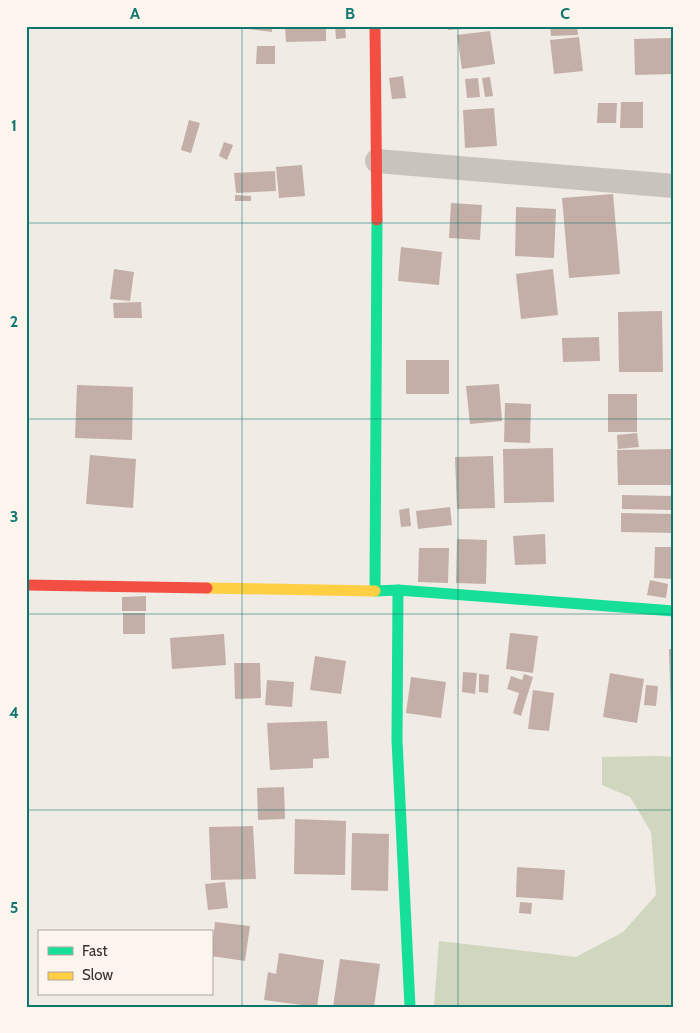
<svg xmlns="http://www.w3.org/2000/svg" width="700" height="1033" viewBox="0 0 700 1033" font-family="Cabin,sans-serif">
<rect width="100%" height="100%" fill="#f0ebe5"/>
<polygon fill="#d1d6bf" points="658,756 674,757 674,1007 434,1007 439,941 576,957 623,932 656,895 651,832 630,797 602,785 602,757"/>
<g fill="#c3afa7">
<polygon points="248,26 272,26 272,32 248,29"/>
<polygon points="285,26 326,26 326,41 286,42"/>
<polygon points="335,26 345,26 346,38 336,39"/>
<polygon points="448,26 478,26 478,28 448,30"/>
<polygon points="550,26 577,26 578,35 551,36"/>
<polygon points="490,31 495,64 462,69 457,35"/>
<polygon points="579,37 583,71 554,74 550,40"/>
<polygon points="671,38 672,74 635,75 634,39"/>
<polygon points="257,46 275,46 275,64 256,64"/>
<polygon points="403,76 406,98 392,99 389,78"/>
<polygon points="490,77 493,96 485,97 482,78"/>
<polygon points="478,78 480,97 467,98 465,79"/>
<polygon points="621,102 643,102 643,128 620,128"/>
<polygon points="598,103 617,103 616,123 597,123"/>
<polygon points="494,108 497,146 465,148 463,110"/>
<polygon points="189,120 200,123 191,153 181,150"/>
<polygon points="224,142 233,145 227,160 219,156"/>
<polygon points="302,165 305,196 279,198 276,167"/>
<polygon points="275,171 276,191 236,193 234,173"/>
<polygon points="613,194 620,274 569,278 562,198"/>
<polygon points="235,195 251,196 251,201 235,201"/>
<polygon points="451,203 482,205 480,240 449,238"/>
<polygon points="516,207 556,209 554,258 515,256"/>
<polygon points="401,247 442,252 439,285 398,281"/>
<polygon points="114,269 134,272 130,301 110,299"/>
<polygon points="553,269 558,315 521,319 516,274"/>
<polygon points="141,302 142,318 114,318 113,303"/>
<polygon points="662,311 663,372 619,372 618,312"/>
<polygon points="599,337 600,361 563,362 562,338"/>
<rect x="406" y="360" width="43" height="34"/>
<polygon points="499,384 502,421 470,424 466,386"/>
<polygon points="77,385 133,387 132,440 75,438"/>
<rect x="608" y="394" width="29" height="38"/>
<polygon points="505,403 531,404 530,443 504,442"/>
<polygon points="637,433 639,447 618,449 617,435"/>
<polygon points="553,448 554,502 504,503 503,449"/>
<polygon points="674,449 674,485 618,485 617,450"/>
<polygon points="90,455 136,459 133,508 86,504"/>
<polygon points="493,456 495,508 457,509 455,457"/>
<polygon points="622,495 674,496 674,510 622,509"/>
<polygon points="450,507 452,525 418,529 416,511"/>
<polygon points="409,508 411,526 401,527 399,510"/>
<polygon points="621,513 674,514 674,533 621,532"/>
<polygon points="545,534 546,564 515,565 513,536"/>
<polygon points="457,539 487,540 486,584 456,583"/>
<polygon points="655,547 674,547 674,579 654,578"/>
<polygon points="419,548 449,548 448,583 418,582"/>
<polygon points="650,580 668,584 666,598 647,595"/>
<polygon points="146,596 146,611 122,611 122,597"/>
<rect x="123" y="613" width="22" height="21"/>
<polygon points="510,633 538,636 533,673 506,669"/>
<polygon points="224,634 226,665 172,669 170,638"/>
<polygon points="669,649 674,649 674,715 671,715"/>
<polygon points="315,656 346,661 341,694 310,690"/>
<polygon points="234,663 260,663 261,698 235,699"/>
<polygon points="463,672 477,673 475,694 462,692"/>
<polygon points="610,673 644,679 637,723 603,717"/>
<polygon points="479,674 489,675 488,693 479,692"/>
<polygon points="524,674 533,677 521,716 513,713 519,693 507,689 511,676 522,680"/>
<polygon points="411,677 446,682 441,718 406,713"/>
<polygon points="267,680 294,682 292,707 265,705"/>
<polygon points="646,685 658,686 656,706 644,705"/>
<polygon points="533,690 554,693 549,731 528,729"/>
<polygon points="327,721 329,758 313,759 313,768 270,770 267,723"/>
<polygon points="284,787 285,819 258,820 257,788"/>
<polygon points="295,819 346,821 345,875 294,874"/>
<polygon points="253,826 256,879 211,880 209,827"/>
<polygon points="352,833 389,834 388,891 351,890"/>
<polygon points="517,867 565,870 563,900 516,897"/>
<polygon points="225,882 228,908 208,910 205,884"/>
<polygon points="520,902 532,903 531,914 519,913"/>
<polygon points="215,922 250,926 245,961 211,956"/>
<polygon points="279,953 324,960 317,1007 264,1000 268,972 276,974"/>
<polygon points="340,959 380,964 374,1007 333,1007"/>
</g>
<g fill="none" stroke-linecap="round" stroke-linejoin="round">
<polyline stroke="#c9c3be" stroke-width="24" points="377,161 674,186"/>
<g stroke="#16e098" stroke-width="11">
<polyline points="377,220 375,591 398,590 674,611"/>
<polyline points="398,590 397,740 410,1007"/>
</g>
<polyline stroke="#ffcf43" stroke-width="11" points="207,588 375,591"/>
<g stroke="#f24e42" stroke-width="11">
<polyline points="375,26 377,220"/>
<polyline points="26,585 207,588"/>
</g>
</g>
<path fill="none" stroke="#0f766e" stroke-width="1" stroke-opacity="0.55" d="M242 26V1007M458 26V1007M26 223H674M26 419H674M26 614H674M26 810H674"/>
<rect width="700" height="1033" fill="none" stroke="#fbf5ee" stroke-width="55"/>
<rect x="38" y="930" width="175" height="65" fill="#fbf5ee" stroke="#aea6a0"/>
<rect x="48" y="947" width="25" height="8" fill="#16e098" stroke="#aea6a0"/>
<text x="82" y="956" font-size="15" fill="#3b302b">Fast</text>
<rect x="48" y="972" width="25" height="8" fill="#ffcf43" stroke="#aea6a0"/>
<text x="82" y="980" font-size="15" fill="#3b302b">Slow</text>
<rect x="28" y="28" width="644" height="978" fill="none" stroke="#0f766e" stroke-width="2"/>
<g font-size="16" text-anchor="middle" font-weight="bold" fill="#0f766e">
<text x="135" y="19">A</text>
<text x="350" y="19">B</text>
<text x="565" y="19">C</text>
<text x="14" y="131">1</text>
<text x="14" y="327">2</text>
<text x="14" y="522">3</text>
<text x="14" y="718">4</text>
<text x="14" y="913">5</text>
</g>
</svg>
